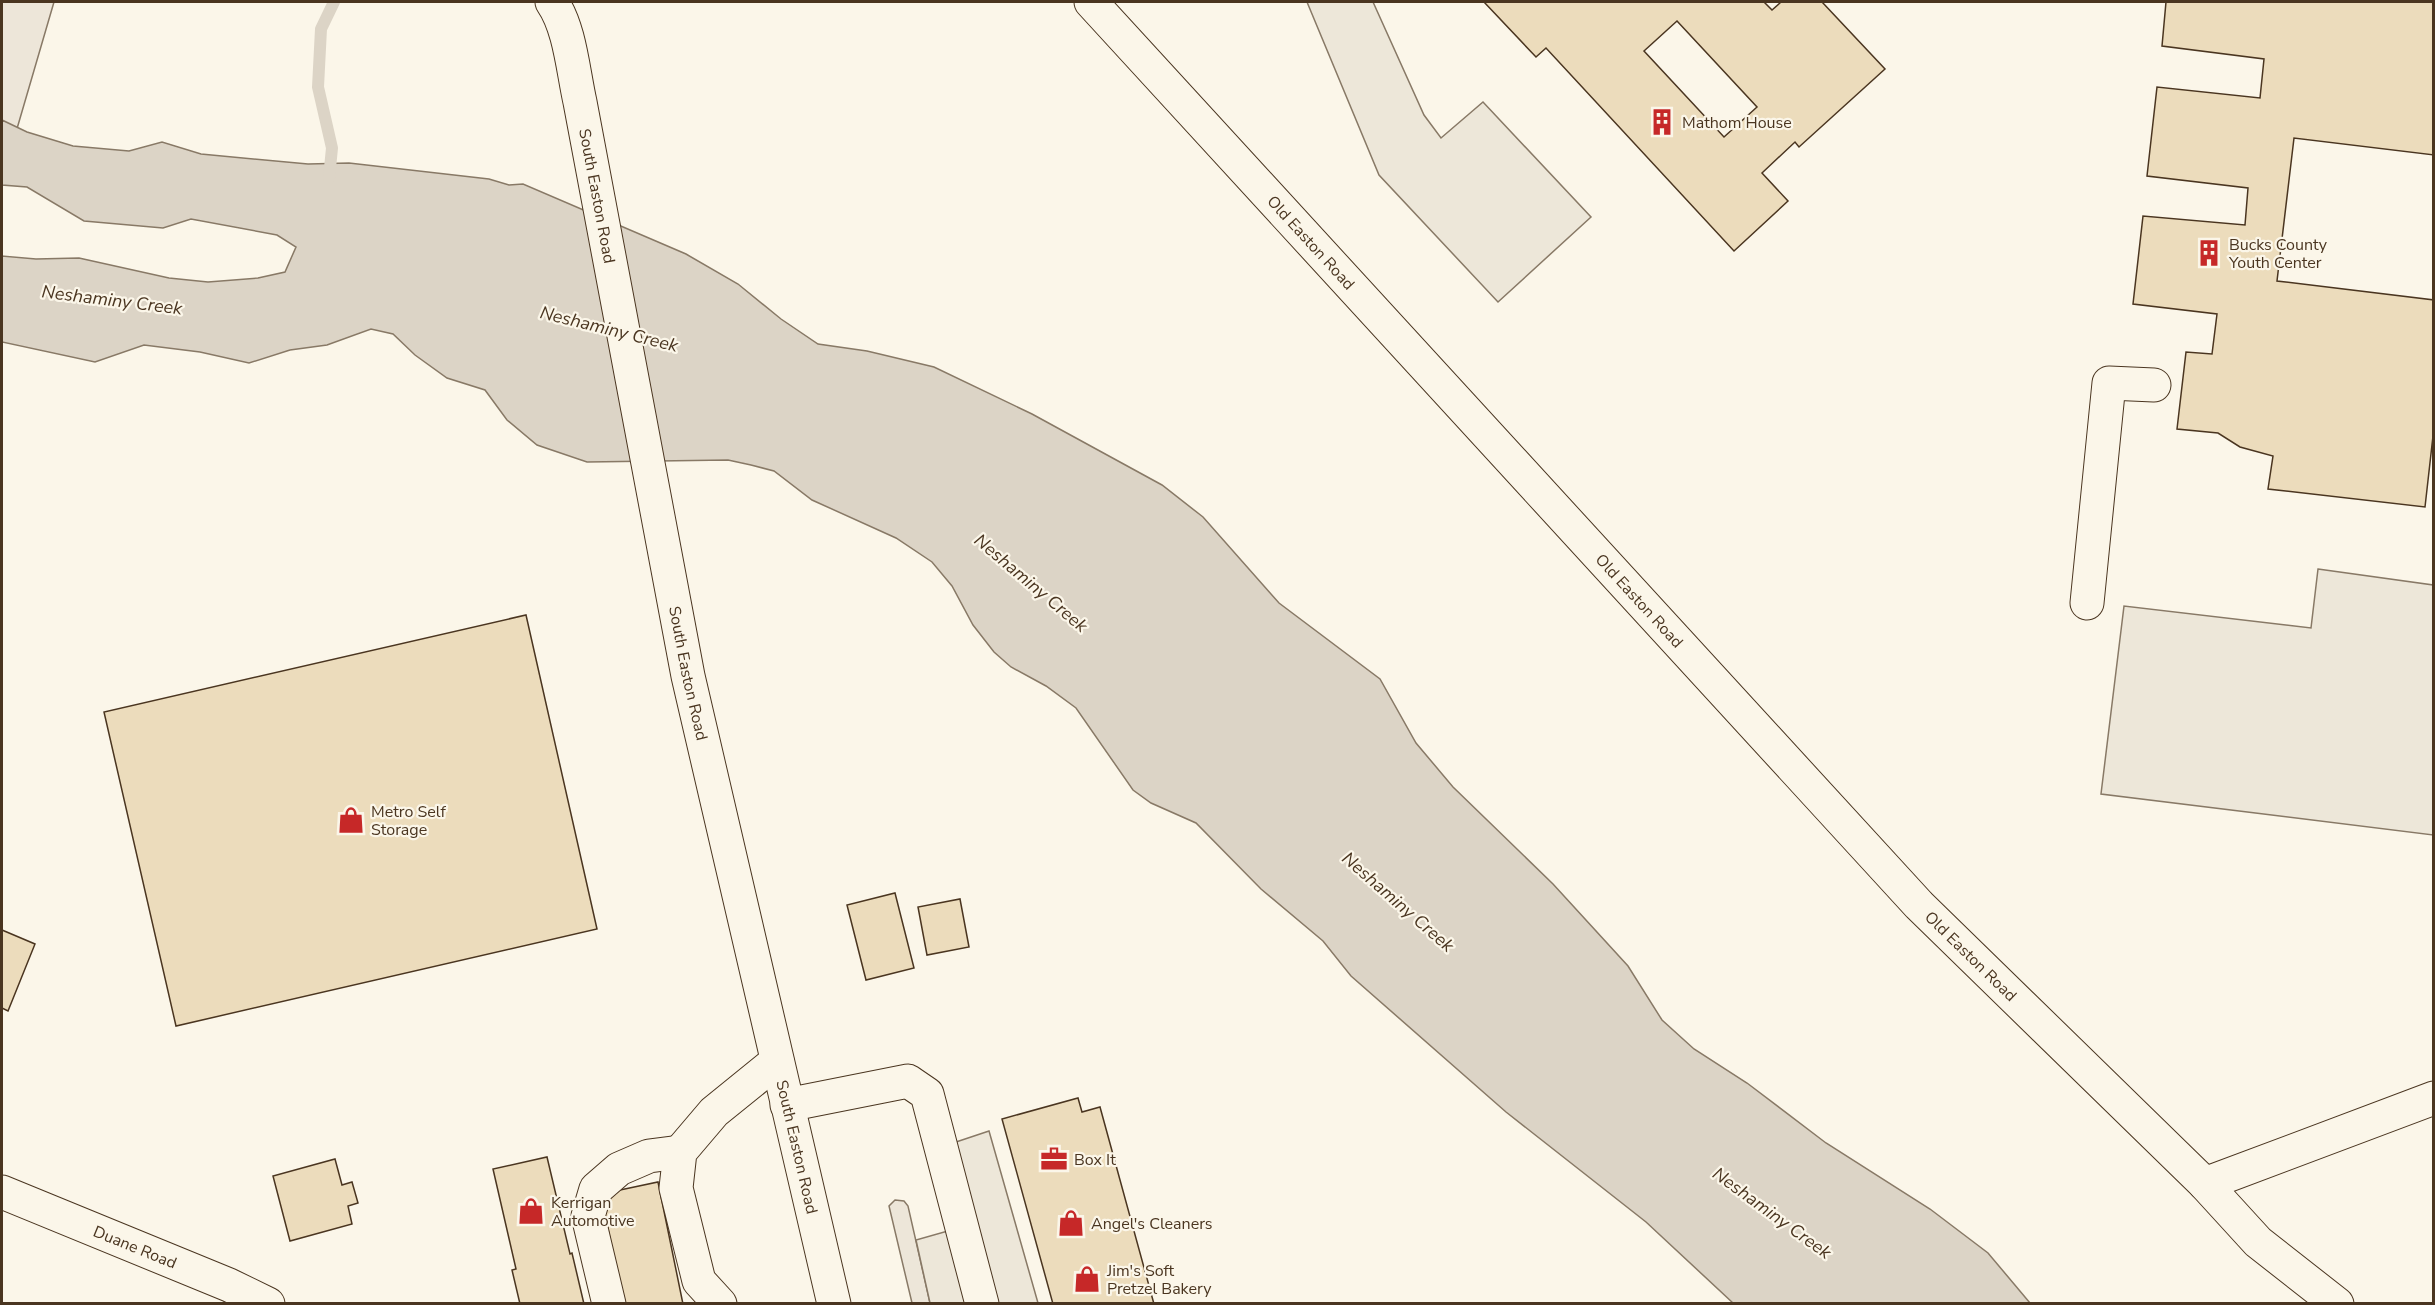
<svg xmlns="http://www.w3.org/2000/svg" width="2435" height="1305" viewBox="0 0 2435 1305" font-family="'Nunito Sans',sans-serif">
<rect width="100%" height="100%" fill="#fbf6e9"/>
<g fill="#ede6d9" stroke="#887966" stroke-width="1.5">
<polygon points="2,2 54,2 2,180"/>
<polygon points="895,1200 904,1201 908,1206 930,1303 912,1303 889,1206"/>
</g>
<g fill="#ede7d9" stroke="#887966" stroke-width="1.5">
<polygon points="1307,2 1373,2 1424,115 1441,138 1483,102 1591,217 1498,302 1379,175"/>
<polygon points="2318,569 2433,585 2433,835 2101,794 2124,606 2311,628"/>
<polygon points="989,1131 1038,1303 930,1303 916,1240 962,1227 941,1147"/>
</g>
<polygon fill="#dcd4c6" stroke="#887966" stroke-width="1.5" points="2,120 27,132 73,146 129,151 162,142 201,154 308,164 349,163 489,179 509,185 523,184 686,254 738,284 781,319 818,344 867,351 934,367 1032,414 1162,485 1203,517 1279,603 1380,679 1416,743 1453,787 1553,884 1628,966 1662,1020 1694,1049 1747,1083 1826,1143 1930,1209 1988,1253 2030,1303 1733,1303 1646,1222 1506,1112 1351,976 1323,941 1261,889 1196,823 1151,803 1133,790 1076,708 1046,686 1011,667 994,652 973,625 952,586 932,562 896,538 812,500 774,471 751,465 728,460 587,462 537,445 507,420 485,390 447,378 415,355 393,334 371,329 327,345 290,350 249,363 200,352 144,345 95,362 2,342 2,256 36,259 79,258 169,278 208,282 258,278 285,272 296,247 277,235 191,219 163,228 84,221 27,187 2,185"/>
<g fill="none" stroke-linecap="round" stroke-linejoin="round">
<polyline stroke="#dcd4c6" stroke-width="12" points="329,178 332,148 318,87 321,29 334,2"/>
</g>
<g fill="#ecdcbc" stroke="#4a3520" stroke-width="1.5" fill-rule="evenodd">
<path d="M1484 2H1764L1772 10 1781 2H1822L1885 69 1799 147 1795 142 1762 173 1788 201 1734 251 1546 48 1536 57ZM1677 21 1757 107 1724 137 1644 51Z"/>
<polygon points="2166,2 2434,2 2434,155 2294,138 2277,281 2434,300 2434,427 2425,507 2268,489 2273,456 2240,447 2218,433 2177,429 2186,352 2212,354 2217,314 2133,304 2143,216 2245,225 2248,188 2147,176 2157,87 2260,98 2264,59 2162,46"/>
<polygon points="526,615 597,929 176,1026 104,712"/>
<polygon points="895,893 914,968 866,980 847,905"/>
<polygon points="960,899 969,947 927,955 918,907"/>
<polygon points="2,930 35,944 8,1011 2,1008"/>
<polygon points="1078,1098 1082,1112 1100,1107 1154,1304 1053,1304 1002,1119"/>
<polygon points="547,1157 570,1254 572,1253 584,1304 520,1304 512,1270 516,1269 493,1169"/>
<polygon points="335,1159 342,1185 352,1182 358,1203 348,1206 352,1224 290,1241 273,1176"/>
<polygon points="658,1182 683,1304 623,1304 601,1194"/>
</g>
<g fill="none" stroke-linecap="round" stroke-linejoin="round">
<defs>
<g id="minor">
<path id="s1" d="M1091 2 1919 905 2205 1184 2258 1242 2337 1304"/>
<polyline points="2087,603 2109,383 2154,385"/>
<polyline points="787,1105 908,1081 927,1094 982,1304"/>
<polyline points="2205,1184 2434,1098"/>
<path id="s2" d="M2 1192 229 1285 268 1304"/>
<polyline points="609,1304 588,1216 596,1189 619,1169 649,1156 680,1152"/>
<polyline points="720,1304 699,1281 676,1188 680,1152 714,1112 777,1061"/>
</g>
<g id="highway">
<path id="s3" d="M552 2C570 28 573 71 580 102L688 676 834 1304"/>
</g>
</defs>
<use href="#minor" stroke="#4a3520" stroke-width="35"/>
<use href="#highway" stroke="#4a3520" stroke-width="35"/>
<use href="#minor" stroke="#fbf6e9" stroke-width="33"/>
<use href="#highway" stroke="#fbf6e9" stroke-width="33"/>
</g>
<defs>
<symbol id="building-bare" viewBox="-9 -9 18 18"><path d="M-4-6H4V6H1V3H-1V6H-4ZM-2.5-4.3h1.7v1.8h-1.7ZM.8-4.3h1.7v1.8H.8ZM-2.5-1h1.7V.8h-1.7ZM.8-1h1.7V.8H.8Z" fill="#c62828" stroke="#fbf6e9" stroke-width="2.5" paint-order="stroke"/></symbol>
<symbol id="shop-bare" viewBox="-9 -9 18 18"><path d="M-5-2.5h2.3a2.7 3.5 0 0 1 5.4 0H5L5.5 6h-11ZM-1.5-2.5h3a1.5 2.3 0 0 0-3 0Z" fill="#c62828" stroke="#fbf6e9" stroke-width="2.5" paint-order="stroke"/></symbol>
<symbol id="office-bare" viewBox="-9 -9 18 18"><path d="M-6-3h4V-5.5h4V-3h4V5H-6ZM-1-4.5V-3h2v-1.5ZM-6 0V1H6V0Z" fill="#c62828" stroke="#fbf6e9" stroke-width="2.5" paint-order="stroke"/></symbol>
</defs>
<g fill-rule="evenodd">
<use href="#building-bare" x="1643" y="103" width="38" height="38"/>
<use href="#building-bare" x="2190" y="234" width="38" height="38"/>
<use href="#shop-bare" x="332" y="801" width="38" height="38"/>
<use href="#office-bare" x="1035" y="1140" width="38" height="38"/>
<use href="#shop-bare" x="512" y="1192" width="38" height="38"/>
<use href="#shop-bare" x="1052" y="1204" width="38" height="38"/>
<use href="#shop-bare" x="1068" y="1260" width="38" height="38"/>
</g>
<g text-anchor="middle" stroke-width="4.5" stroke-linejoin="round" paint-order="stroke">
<g font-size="16" fill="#4a3520" stroke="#fbf6e9" text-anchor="start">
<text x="1682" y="128">Mathom House</text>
<text x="2229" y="250">Bucks County<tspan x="2229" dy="18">Youth Center</tspan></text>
<text x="371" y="817">Metro Self<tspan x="371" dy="18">Storage</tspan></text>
<text x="1074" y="1165">Box It</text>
<text x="551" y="1208">Kerrigan<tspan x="551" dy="18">Automotive</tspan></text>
<text x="1091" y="1229">Angel's Cleaners</text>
<text x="1107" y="1276">Jim's Soft<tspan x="1107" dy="18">Pretzel Bakery</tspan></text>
</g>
<g font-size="16" fill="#4a3520" stroke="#fbf6e9">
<text dy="6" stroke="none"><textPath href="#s3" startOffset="200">South Easton Road</textPath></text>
<text dy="6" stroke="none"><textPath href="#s1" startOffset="326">Old Easton Road</textPath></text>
<text dy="6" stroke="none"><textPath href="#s1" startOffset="812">Old Easton Road</textPath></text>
<text dy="6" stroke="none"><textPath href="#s3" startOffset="686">South Easton Road</textPath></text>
<text dy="6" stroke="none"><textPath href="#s1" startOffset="1298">Old Easton Road</textPath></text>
<text dy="6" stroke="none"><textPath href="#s3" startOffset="1172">South Easton Road</textPath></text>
<text dy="6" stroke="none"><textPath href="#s2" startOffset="144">Duane Road</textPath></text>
</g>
<g font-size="18" font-style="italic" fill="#4a3520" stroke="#fbf6e9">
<text transform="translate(112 300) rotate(7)" y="6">Neshaminy Creek</text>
<text transform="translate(609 329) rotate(14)" y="6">Neshaminy Creek</text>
<text transform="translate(1031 583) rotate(40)" y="6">Neshaminy Creek</text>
<text transform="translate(1398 902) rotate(41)" y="6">Neshaminy Creek</text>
<text transform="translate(1772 1213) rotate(36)" y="6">Neshaminy Creek</text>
</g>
</g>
<rect width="2435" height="1305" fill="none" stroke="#4a3520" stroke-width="6"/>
</svg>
